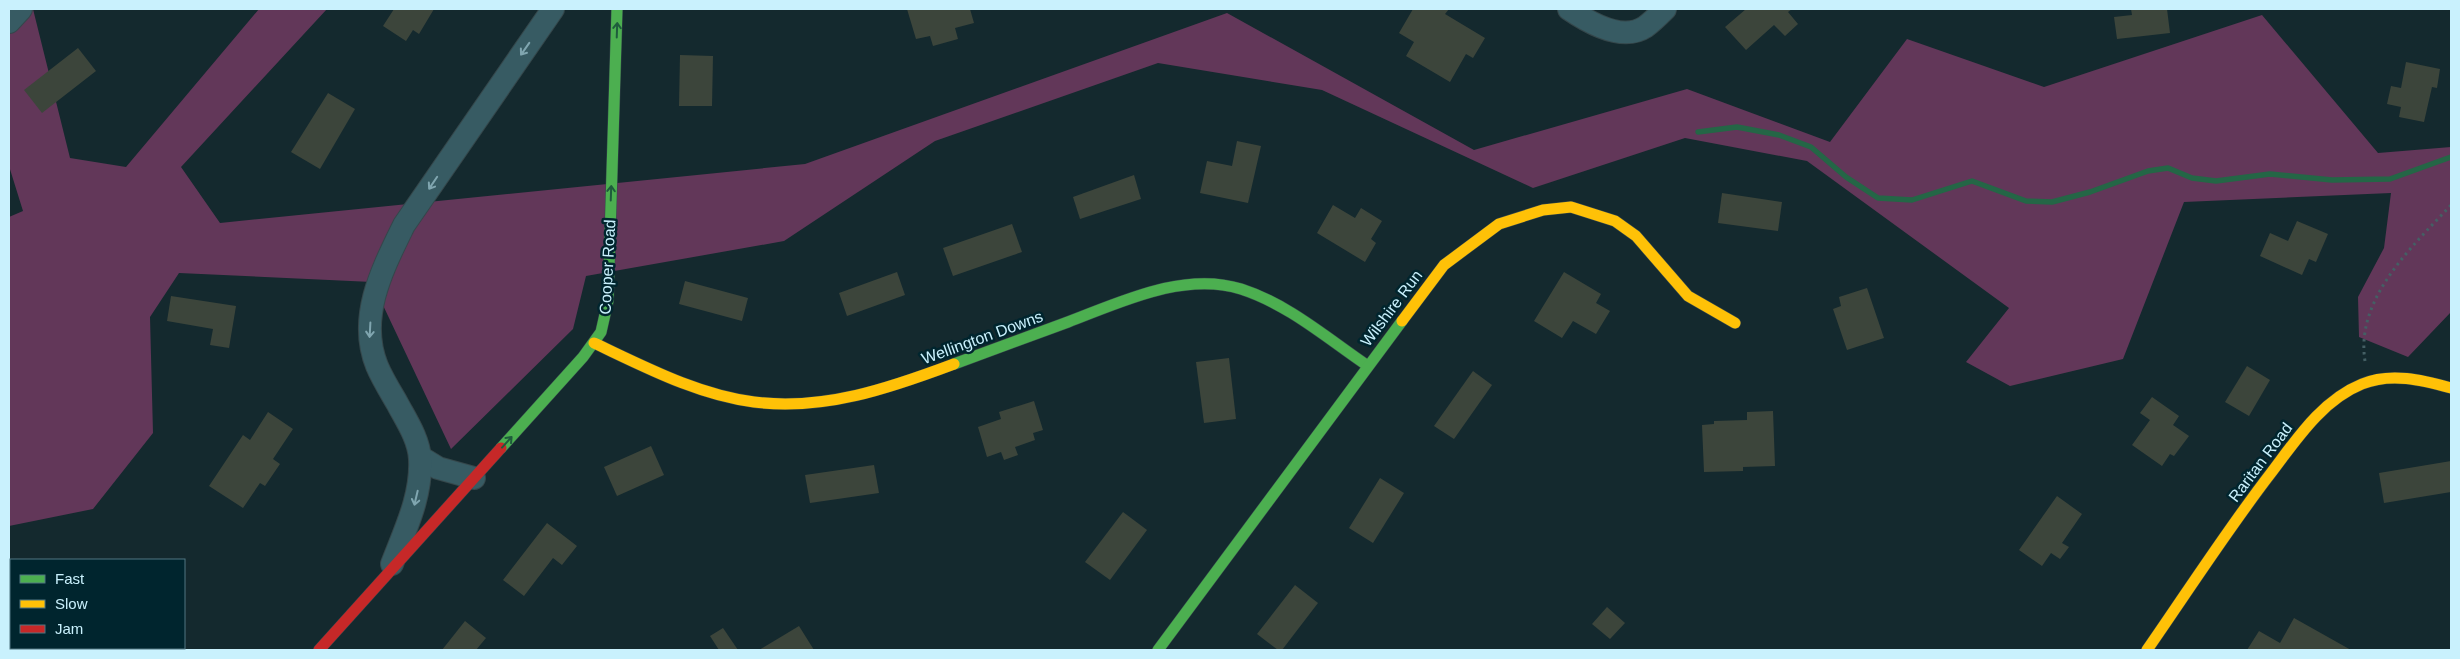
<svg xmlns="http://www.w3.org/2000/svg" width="2460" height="659" viewBox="0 0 2460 659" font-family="Arial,sans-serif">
<rect width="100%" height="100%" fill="#14292e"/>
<polygon fill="#623759" points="9,9 33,9 70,158 126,167 259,9 327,9 181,167 220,223 805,164 1227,13 1474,150 1687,89 1830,142 1907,39 2044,87 2262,15 2378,153 2451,147 2451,312 2408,357 2359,337 2358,297 2384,248 2391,193 2184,202 2123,359 2010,386 1966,362 2009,308 1807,161 1685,138 1533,188 1322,90 1158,63 935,141 784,241 586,276 573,329 451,449 372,282 179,273 150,317 153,433 93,509 9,526 9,217 23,211 9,166"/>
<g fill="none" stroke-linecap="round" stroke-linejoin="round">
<polyline stroke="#246646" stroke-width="5.5" points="1698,132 1737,127 1779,135 1811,147 1846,177 1878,198 1912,200 1972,181 2026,201 2052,202 2090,192 2148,171 2168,168 2192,178 2216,181 2270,174 2332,180 2390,179 2451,157"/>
</g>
<g fill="#3c453b">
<polygon points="394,9 434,9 419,34 413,30 406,41 383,26"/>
<polygon points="907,9 970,9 974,23 955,28 958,39 933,46 930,36 916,39"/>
<polygon points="1413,9 1449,9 1445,14 1485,38 1473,58 1466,54 1450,82 1406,56 1414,42 1399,33"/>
<polygon points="1746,9 1792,9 1788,12 1798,24 1785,36 1774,25 1746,50 1725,27"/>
<polygon points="2131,9 2167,9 2170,33 2117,39 2114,17 2132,15"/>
<polygon points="78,48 96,71 42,113 24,90"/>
<polygon points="680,55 713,56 712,106 679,106"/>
<polygon points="2406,62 2440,69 2437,88 2432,87 2424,122 2399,117 2401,107 2387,104 2391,86 2401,88"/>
<polygon points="328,93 355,109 320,169 291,152"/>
<polygon points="1237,141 1261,146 1248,203 1200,193 1207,161 1232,166"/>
<polygon points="1134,175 1141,199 1080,219 1073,197"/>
<polygon points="1722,193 1782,202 1778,231 1718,223"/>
<polygon points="1333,205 1355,218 1361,208 1382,221 1371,239 1376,243 1365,262 1317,233"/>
<polygon points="2297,221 2328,234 2316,262 2309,259 2302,275 2260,256 2270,233 2288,241"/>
<polygon points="1012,224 1022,252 953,276 943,248"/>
<polygon points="897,272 905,295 847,316 839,293"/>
<polygon points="1564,272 1601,294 1596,303 1610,311 1596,334 1573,321 1562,338 1534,321"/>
<polygon points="685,281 748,298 742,321 679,304"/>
<polygon points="1867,288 1884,338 1847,350 1833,309 1841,306 1839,297"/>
<polygon points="171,296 236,306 229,348 210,345 213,329 167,321"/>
<polygon points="1229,358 1236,419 1204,423 1196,362"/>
<polygon points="2247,366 2270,380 2249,416 2225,402"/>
<polygon points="1473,371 1492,385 1454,439 1434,426"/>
<polygon points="2152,397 2179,416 2173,425 2189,436 2174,456 2170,454 2162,466 2132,445 2150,420 2140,413"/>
<polygon points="1034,401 1043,430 1033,433 1035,440 1015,447 1018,455 1004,460 1001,452 987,457 978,427 1001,419 999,412"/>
<polygon points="1773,411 1775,466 1743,467 1743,471 1704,472 1702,425 1714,424 1714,421 1747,420 1747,412"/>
<polygon points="268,412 293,429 273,459 280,464 265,486 260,483 243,508 209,486 243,435 250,440"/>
<polygon points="651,446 664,475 617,496 604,467"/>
<polygon points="2451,461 2451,492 2384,503 2379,473"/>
<polygon points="874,465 879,493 810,503 805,475"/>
<polygon points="1380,478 1404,493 1373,543 1349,528"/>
<polygon points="2057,496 2082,514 2062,543 2069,547 2060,559 2051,553 2042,566 2019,550"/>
<polygon points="1123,512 1147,530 1110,580 1085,562"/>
<polygon points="547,523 577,546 562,565 553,558 524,596 503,580"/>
<polygon points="1295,585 1318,603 1282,650 1278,650 1257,634"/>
<polygon points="1607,607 1625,623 1610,639 1592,624"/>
<polygon points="2294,618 2351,650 2247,650 2259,631 2280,643"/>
<polygon points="465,621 486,638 476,650 442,650"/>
<polygon points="799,626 814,650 759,650"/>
<polygon points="723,628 738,650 719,650 710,636"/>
</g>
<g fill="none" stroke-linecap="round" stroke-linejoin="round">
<defs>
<g id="street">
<path d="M1569 9C1588 22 1622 42 1645 27 1652 22 1659 15 1665 9"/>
<polyline points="9,22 21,9"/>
<polyline points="420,457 438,468 474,478"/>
<path d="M392 564C405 530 422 496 420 459 419 439 406 420 397 403 390 391 382 378 377 366 357 317 383 268 404 225L553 9"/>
</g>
<g id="fast">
<path d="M954 364C992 350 1030 336 1068 322 1121 302 1184 271 1241 289 1288 304 1328 339 1368 366"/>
<polyline points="501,448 583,357 601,332 608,301 617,9"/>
<polyline points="1158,650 1402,321"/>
</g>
<g id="slow">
<polyline points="1402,321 1444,265 1499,224 1543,210 1571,207 1615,221 1636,236 1688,296 1735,323"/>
<path d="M594 343C645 367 698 395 754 402 824 411 890 388 954 364"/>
<path d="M2147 650C2188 591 2227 530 2271 473 2296 440 2322 400 2362 384 2391 372 2422 380 2451 388"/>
</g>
<polyline id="jam" points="319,650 501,448"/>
</defs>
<use href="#street" stroke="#35474b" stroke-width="24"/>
<use href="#fast" stroke="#35474b" stroke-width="12"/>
<use href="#slow" stroke="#35474b" stroke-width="12"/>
<use href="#jam" stroke="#35474b" stroke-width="12"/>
<path stroke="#445f64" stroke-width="3" stroke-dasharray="2.5 4" stroke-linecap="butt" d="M2365 361C2355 298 2413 246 2451 205"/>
<use href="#street" stroke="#375b63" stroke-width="22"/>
<use href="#fast" stroke="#4caf50" stroke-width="11"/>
<use href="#slow" stroke="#ffc107" stroke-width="11"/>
<use href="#jam" stroke="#c62828" stroke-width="11"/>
</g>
<defs><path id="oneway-shaft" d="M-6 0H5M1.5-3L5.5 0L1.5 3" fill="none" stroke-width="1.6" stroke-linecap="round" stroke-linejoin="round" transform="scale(1.25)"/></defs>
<g stroke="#1e5c3c">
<use href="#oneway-shaft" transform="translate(617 30) rotate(-88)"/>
<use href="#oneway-shaft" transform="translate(611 193) rotate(-88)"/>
<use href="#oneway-shaft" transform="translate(507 442) rotate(-48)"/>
</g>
<g stroke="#80a6b0">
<use href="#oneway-shaft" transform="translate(525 49) rotate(125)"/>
<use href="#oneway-shaft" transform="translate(433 183) rotate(124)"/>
<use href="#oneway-shaft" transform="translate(370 330) rotate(93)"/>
<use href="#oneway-shaft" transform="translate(416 498) rotate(103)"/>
</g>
<g text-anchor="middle" stroke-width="5" stroke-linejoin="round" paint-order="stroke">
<g font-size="16" fill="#c9f1fd" stroke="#00252e">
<text transform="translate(607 267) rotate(-87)" y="6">Cooper Road</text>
<text transform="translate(1391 308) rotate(-53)" y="6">Wilshire Run</text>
<text transform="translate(982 337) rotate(-20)" y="6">Wellington Downs</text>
<text transform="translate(2260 462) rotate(-53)" y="6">Raritan Road</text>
</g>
</g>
<rect width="2460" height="659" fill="none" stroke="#c9f1fd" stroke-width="20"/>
<rect x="10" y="559" width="175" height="90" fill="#00252e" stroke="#507781"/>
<rect x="20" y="575" width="25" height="8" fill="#4caf50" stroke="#507781"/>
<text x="55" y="584" font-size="15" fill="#c9f1fd">Fast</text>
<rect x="20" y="600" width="25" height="8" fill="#ffc107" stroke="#507781"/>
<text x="55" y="609" font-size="15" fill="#c9f1fd">Slow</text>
<rect x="20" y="625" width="25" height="8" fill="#c62828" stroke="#507781"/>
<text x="55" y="634" font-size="15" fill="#c9f1fd">Jam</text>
</svg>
